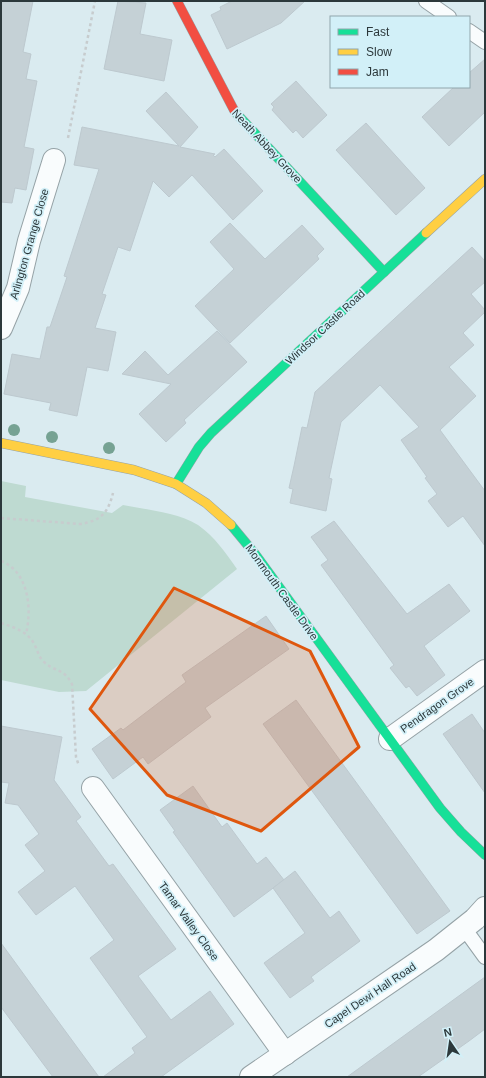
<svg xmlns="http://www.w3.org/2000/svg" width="486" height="1078" viewBox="0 0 486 1078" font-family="Arial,sans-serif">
<rect width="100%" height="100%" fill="#daebf0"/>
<path fill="#bedad1" d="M1 481 26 486 25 497 112 513 123 505C147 510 177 512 198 525 214 536 226 553 237 569L86 691 59 692 1 680Z"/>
<g fill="#c5d1d6" stroke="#bdc9cf">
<polygon points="1,1 33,1 23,52 31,54 26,79 37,81 24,147 34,149 26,190 15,188 12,203 1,202"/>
<polygon points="118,1 146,3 140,34 172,40 164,81 104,69"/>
<polygon points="232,1 305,1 281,23 227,49 211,15 221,10 220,7"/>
<polygon points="485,59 485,112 449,146 422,117 454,87 469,87 469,73"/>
<polygon points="296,81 327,115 303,138 296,130 293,133 272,110 274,107 271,104"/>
<polygon points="166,92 198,127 180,147 215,154 213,155 215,157 224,149 263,191 233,220 192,175 169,197 153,181 130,251 118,247 102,294 106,295 95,328 116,332 108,371 87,367 77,416 49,410 51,403 4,394 12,354 40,359 47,327 50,327 67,277 64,276 99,169 74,165 82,127 179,146 146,111"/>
<polygon points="366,123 425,188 396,215 336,150"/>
<polygon points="230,223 265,259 302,225 324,249 317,256 319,259 230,343 195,306 234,269 210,242"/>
<polygon points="472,247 485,261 485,282 471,294 485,310 485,312 463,333 474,345 449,367 476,396 440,430 485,491 485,546 463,516 448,527 428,501 437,494 425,478 427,477 401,440 419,427 380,385 341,422 329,478 332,479 326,511 290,503 293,489 289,488 294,466 302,427 307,428 315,392"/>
<polygon points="217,331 247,362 184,420 186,423 166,442 139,414 171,384 122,374 145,351 168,375"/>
<polygon points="334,521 407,614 449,584 470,611 424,646 445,675 417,696 409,686 406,688 390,668 394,665 321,565 328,560 311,537"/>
<polygon points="266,616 289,649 205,708 211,717 148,764 143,757 113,779 92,749 121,728 123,730 186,682 182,675"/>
<polygon points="296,700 450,911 417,934 263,724"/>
<polygon points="472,714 485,733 485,793 443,734"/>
<polygon points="1,726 62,737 54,780 81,817 76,821 109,866 113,864 176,949 138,976 171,1020 210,991 234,1024 161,1077 103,1077 135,1053 132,1048 147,1037 90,958 114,940 75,886 36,915 18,892 45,871 25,845 39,834 18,805 5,803 9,783 1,782"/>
<polygon points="193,786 222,827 227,823 257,864 266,857 284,880 234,917 173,832 175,831 160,810"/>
<polygon points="295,871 330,918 339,911 360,941 311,977 314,981 290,998 264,963 305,933 273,888"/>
<polygon points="1,943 41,998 99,1077 53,1077 1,1007"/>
<polygon points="485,977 485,1029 469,1041 418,1077 347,1077"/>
</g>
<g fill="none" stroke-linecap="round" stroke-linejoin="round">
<defs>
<g id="lane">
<polyline points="426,1 449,17"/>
<polyline points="469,31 485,42"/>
<polyline points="464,928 485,957"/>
</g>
<g id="street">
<polyline points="1,328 18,288 29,241 54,160"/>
<polyline points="390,739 485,671"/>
<polyline points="93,788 285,1054"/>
<polyline points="251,1077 436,950 475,919 485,908"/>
</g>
<g id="fast">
<polyline points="235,112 384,272"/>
<polyline points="176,484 199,447 211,433 426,233"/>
<polyline points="231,525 255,554 440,808 461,832 485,855"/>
</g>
<g id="slow">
<polyline points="426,233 485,179"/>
<polyline points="1,443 134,470 176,484 206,503 231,525"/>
</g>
<polyline id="jam" points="177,1 235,112"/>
</defs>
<use href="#lane" stroke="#95a2a6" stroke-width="16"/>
<use href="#street" stroke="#95a2a6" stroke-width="24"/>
<use href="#fast" stroke="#95a2a6" stroke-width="10"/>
<use href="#slow" stroke="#95a2a6" stroke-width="10"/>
<use href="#jam" stroke="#95a2a6" stroke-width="10"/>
<g stroke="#c7ccce" stroke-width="2.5" stroke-dasharray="3 3" stroke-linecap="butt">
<polyline points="68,138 95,1"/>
<path d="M1 518 80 524C101 521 108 513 113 493"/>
<path d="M1 561C29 572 32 609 26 634"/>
<path d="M1 623C13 627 26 631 33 642 37 648 38 656 43 661 55 673 63 667 72 684L76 757 79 766"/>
</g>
<use href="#lane" stroke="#f9fcfd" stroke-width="14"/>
<use href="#street" stroke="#f9fcfd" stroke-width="22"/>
<use href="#fast" stroke="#16e098" stroke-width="9"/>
<use href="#slow" stroke="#ffcf43" stroke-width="9"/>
<use href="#jam" stroke="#f24e42" stroke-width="9"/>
</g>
<g fill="#76a293">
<circle cx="14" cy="430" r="6"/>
<circle cx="52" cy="437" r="6"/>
<circle cx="109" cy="448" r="6"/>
</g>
<path fill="#df570e" fill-opacity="0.2" stroke="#df570e" stroke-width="3" stroke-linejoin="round" d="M174 588 310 651 359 747 261 831 167 795 90 709Z"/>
<g text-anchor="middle" stroke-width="3.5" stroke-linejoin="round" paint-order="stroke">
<g font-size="11" fill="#2c383b" stroke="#d2f0f8">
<text transform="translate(267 146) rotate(47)" y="4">Neath Abbey Grove</text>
<text transform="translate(29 244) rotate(-74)" y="4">Arlington Grange Close</text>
<text transform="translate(325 327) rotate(-43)" y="4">Windsor Castle Road</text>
<text transform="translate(282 592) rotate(54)" y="4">Monmouth Castle Drive</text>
<text transform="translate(437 705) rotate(-35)" y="4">Pendragon Grove</text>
<text transform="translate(189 921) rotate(54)" y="4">Tamar Valley Close</text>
<text transform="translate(370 995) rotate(-34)" y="4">Capel Dewi Hall Road</text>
</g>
</g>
<rect width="486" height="1078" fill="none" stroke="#2c383b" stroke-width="4"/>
<rect x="330" y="16" width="140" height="72" fill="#d2f0f8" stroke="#90a6ac"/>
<rect x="338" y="29" width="20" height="6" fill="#16e098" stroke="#90a6ac"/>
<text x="366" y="36" font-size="12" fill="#2c383b">Fast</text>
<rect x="338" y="49" width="20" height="6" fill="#ffcf43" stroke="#90a6ac"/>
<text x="366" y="56" font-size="12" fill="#2c383b">Slow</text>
<rect x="338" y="69" width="20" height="6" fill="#f24e42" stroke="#90a6ac"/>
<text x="366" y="76" font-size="12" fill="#2c383b">Jam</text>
<g transform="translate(450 1042) rotate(347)" stroke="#d2f0f8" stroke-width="3" paint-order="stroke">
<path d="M0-3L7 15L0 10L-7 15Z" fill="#2c383b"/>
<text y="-6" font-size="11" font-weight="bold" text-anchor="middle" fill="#2c383b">N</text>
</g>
</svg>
